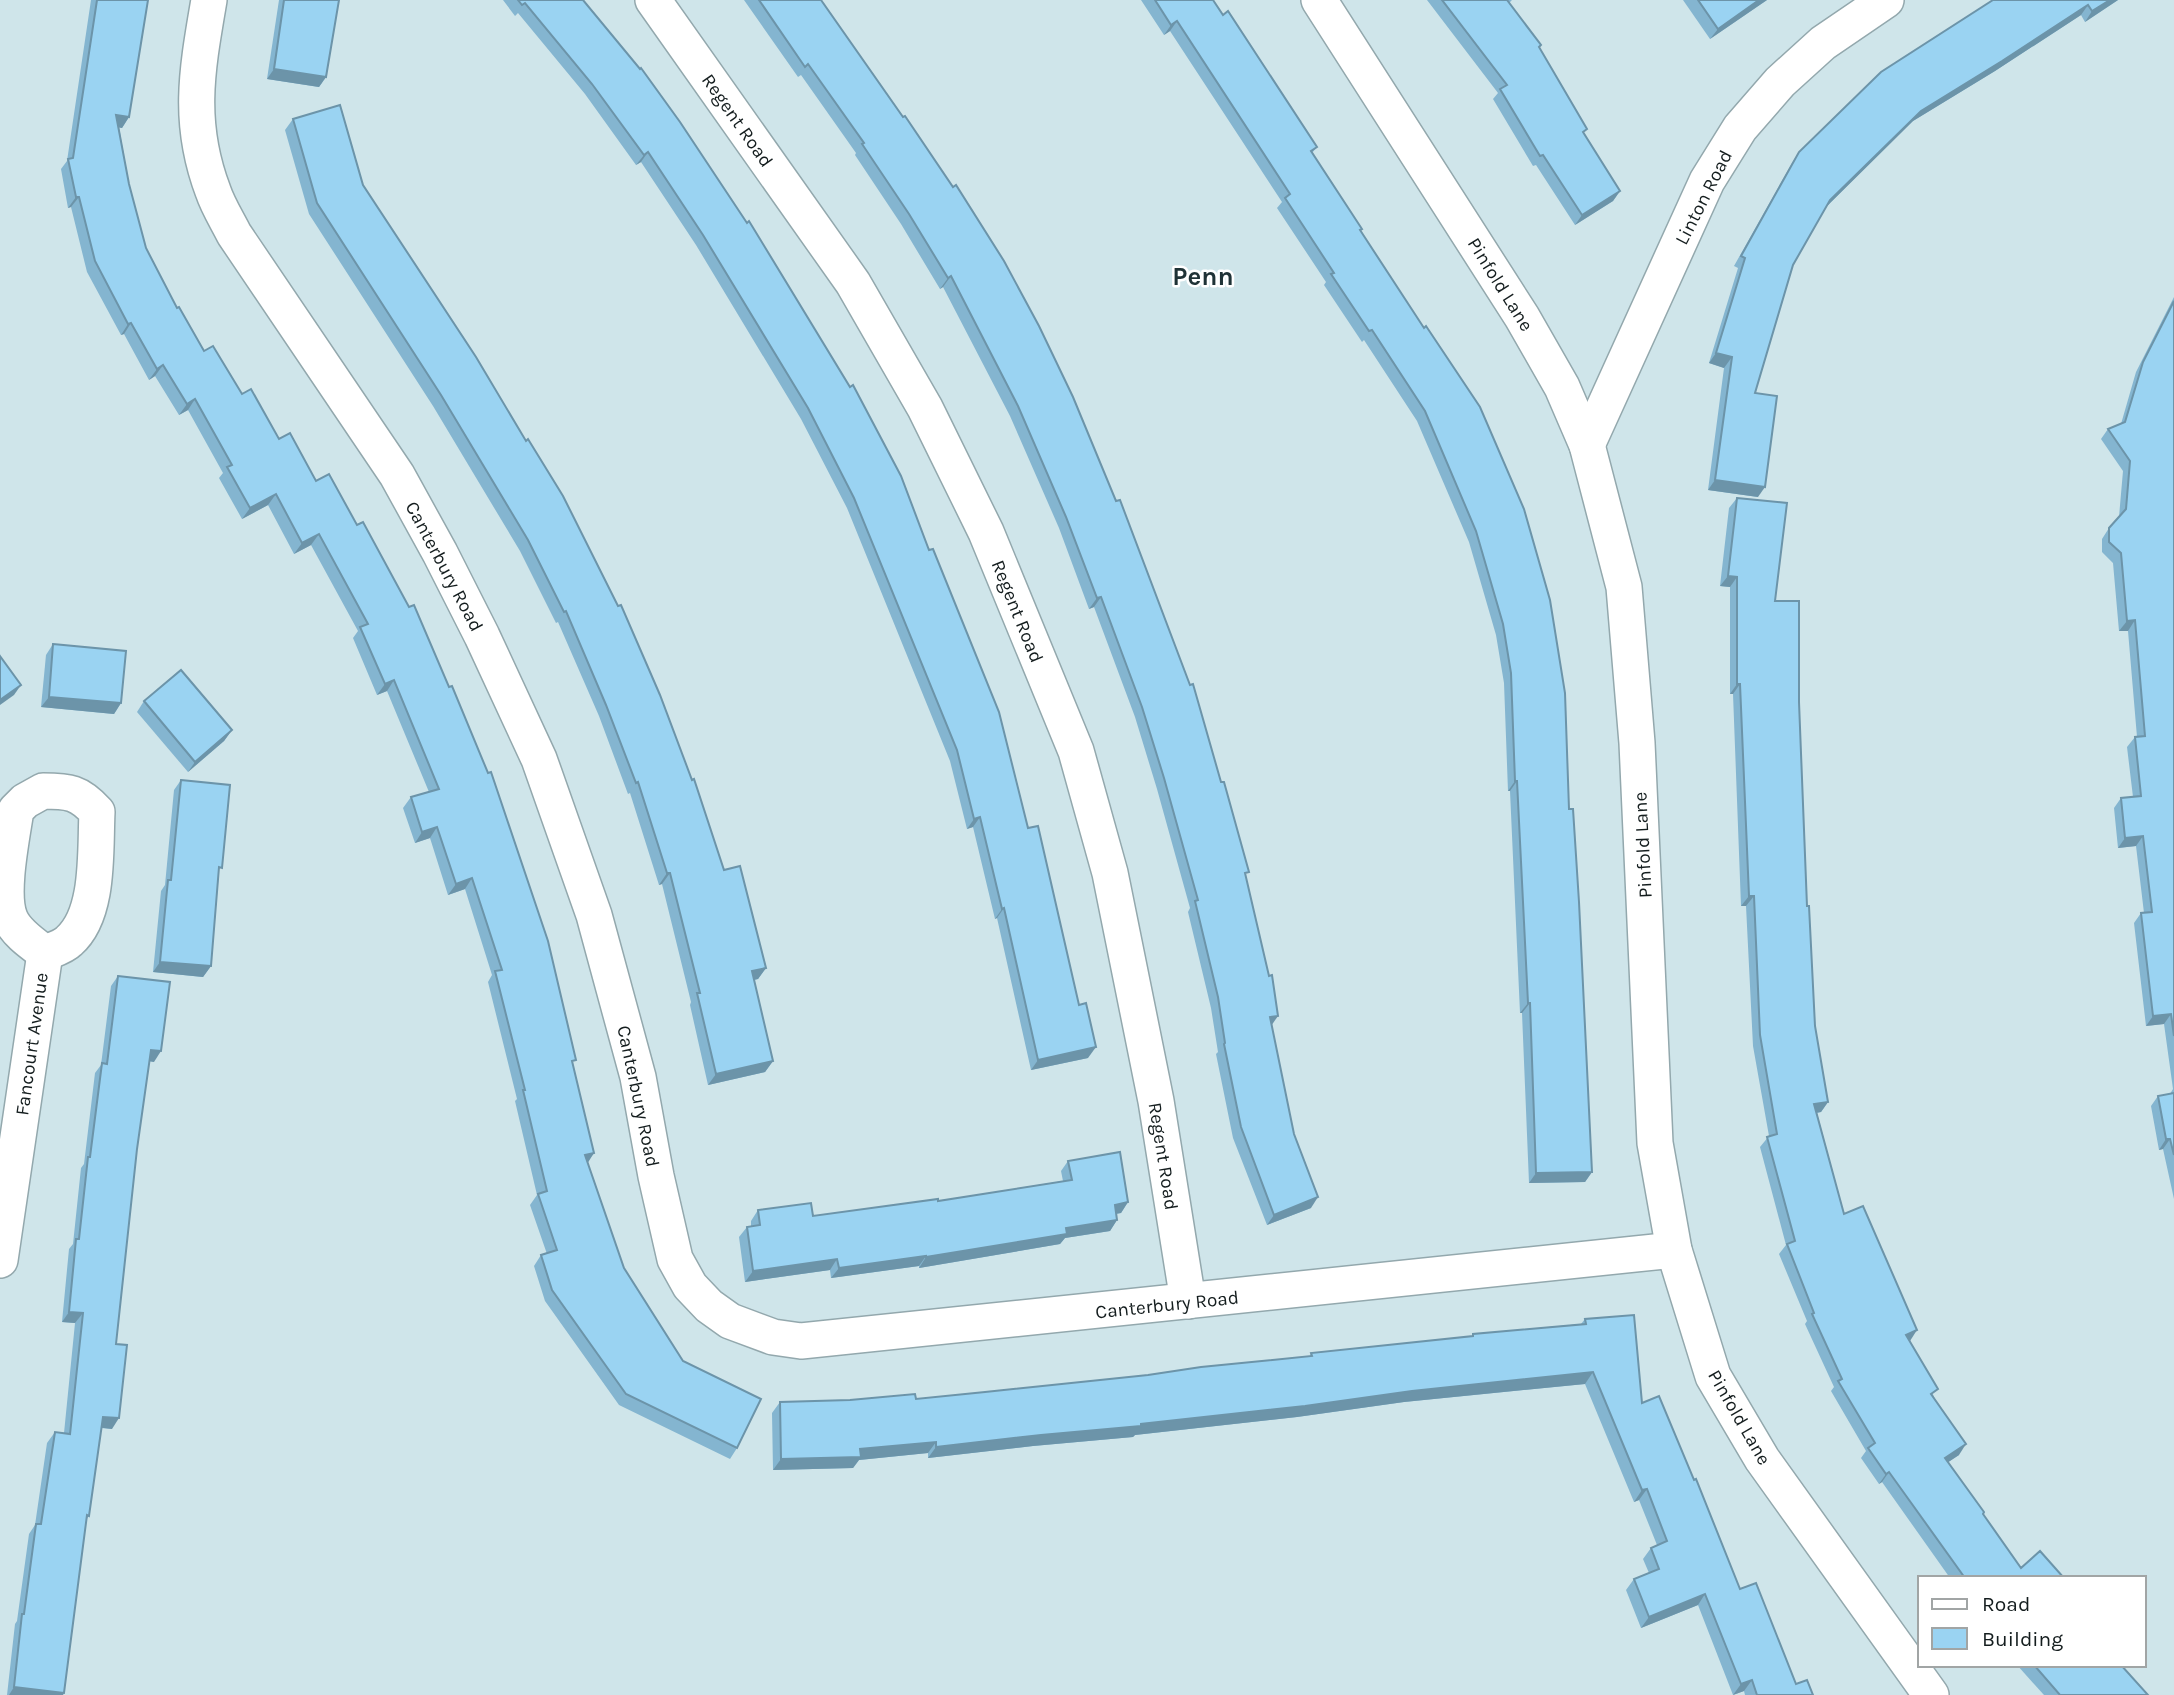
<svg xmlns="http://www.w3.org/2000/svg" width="2174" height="1695" viewBox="0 0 2174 1695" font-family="Karla,sans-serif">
<rect width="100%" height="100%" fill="#cfe5ea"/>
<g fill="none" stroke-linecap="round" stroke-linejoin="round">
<defs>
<g id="street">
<path d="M209 0C197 70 187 122 213 191 218 206 227 220 234 234L397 475 440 553 482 636 539 759 594 915 638 1077 656 1176 675 1259 690 1286 709 1306 730 1321 773 1337 801 1341 1674 1250"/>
<polyline points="653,0 853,283 925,408 986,532 1076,751 1110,873 1156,1101 1188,1301"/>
<polyline points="1319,0 1522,317 1562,387 1587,445 1624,587 1637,743 1655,1143 1674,1250 1713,1376 1762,1459 1931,1695"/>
<polyline points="1587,445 1707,181 1740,128 1780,82 1823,43 1886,0"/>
<path d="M43 791C69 791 79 792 97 812 95 850 100 914 69 941 63 947 52 950 45 953 33 944 16 933 10 918 0 894 12 837 16 810L25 801Z"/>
<polyline points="0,1260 45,953"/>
</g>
</defs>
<use href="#street" stroke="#93a8ad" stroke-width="38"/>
<use href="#street" stroke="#fff" stroke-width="35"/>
</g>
<g fill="#84b5d0">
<polygon points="91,0 148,0 129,117 122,128 119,127 129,184 146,248 177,308 204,351 242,394 279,439 290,433 573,1064 594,1153 587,1162 624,1268 737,1448 730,1459 619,1405 545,1301 534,1266 541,1255 547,1254 530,1205 537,1195 515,1101 517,1099 488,982 492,975 465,889 448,895 430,838 415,843 403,808 411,797 429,792 387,691 377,695 353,638 358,631 311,545 294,554 268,505 242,519 219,478 223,473 188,410 179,415 155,376 149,380 124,334 121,335 87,272 71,207 68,208 61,169 67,161"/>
<polygon points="279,0 339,0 326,77 319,87 267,79"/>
<polygon points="503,0 583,0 640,69 1028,828 1088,1058 1031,1070 997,918 995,919 973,827 967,829 950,761 847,508 801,419 696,245 641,162 636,165 585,94 518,13 515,16"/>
<polygon points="744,0 821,0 1246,877 1271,1026 1294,1134 1311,1208 1267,1225 1233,1138 1216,1054 1218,1052 1211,1008 1188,912 1190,908 1157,789 1135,717 1094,607 1089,609 1059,528 1010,416 943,287 940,289 901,224 855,155 856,153 801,75 798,77"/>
<polygon points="1141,0 1213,0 1317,147 1312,153 1361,231 1424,328 1569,809 1592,1172 1585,1182 1529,1183 1522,1013 1520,1013 1510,791 1508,791 1504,683 1496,635 1469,542 1417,421 1364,340 1362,342 1324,285 1326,282 1277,208 1282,202 1170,31 1164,35"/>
<polygon points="1427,0 1512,0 1509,3 1540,48 1584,134 1620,191 1613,201 1575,225 1536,165 1533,166 1493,99 1498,93"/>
<polygon points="1683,0 1767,0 1710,39"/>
<polygon points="1993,0 2118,0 2085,22 2081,15 1995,71 1913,121 1826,207 1793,265 1755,393 1758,497 1708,490 1724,368 1709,363 1738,268 1734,266 1792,163 1799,152"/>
<polygon points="293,119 363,185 724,870 766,968 758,979 754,980 773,1061 765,1072 708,1085 690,1005 691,1002 662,884 659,885 630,793 628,794 599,716 558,622 556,623 520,551 433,406 309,214 285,130"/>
<polygon points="2174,297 2174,1199 2163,1149 2159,1150 2151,1106 2158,1096 2170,1094 2173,1089 2164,1024 2146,1026 2134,923 2141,913 2144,913 2136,846 2118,848 2114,808 2121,798 2133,797 2127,747 2135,737 2137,737 2128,631 2119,631 2113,563 2102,552 2102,539 2109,528 2119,517 2123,471 2101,439 2108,429 2121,424 2136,372"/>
<polygon points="1737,498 1775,601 1799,702 1807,906 1815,1026 1828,1102 1821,1112 1817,1113 1844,1214 1910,1341 1959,1455 1948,1462 1984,1512 1983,1515 2021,1568 2064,1578 1950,1578 1882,1482 1879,1484 1861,1458 1866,1451 1831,1391 1834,1387 1805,1324 1807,1321 1779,1254 1786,1245 1760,1147 1769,1136 1753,1046 1746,906 1741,906 1733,694 1730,694 1730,587 1720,586 1729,508"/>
<polygon points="53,644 121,703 114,714 41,707 46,655"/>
<polygon points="144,701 232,730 224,741 188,772 137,712"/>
<polygon points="181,780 219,872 211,966 203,977 153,972 161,891 165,885 174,790"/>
<polygon points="118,976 154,1062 149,1061 137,1149 116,1344 112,1429 101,1428 89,1516 86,1520 63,1695 7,1695 15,1624 17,1621 29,1534 35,1525 47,1443 55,1432 64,1433 75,1323 62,1322 69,1249 73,1244 81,1168 84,1164 95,1073 101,1065 111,986"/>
<polygon points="1068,1161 1128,1202 1121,1213 1116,1214 1117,1220 1110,1231 1065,1238 1060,1244 919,1268 919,1266 831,1278 830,1270 745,1282 739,1237 747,1227 751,1226 751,1221 758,1210 813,1216 938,1201 1063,1181 1061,1171"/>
<polygon points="1585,1319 1642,1403 1740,1589 1796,1684 1813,1695 1745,1695 1744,1691 1733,1695 1698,1605 1641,1628 1626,1590 1634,1579 1649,1573 1643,1559 1651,1548 1657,1545 1639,1500 1634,1502 1585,1384 1404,1402 1297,1417 1135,1435 1133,1437 1033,1446 928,1458 928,1453 859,1460 853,1468 773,1470 772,1413 780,1402 916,1399 1148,1375 1310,1356 1311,1353 1472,1336 1473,1334 1581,1324"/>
<polygon points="2017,1665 2121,1665 2148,1695 2044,1695"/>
</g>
<g fill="#6c94a9">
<polygon points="1759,0 1767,0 1710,39 1718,29"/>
<polygon points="2110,0 2118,0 2085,22 2092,11"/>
<polygon points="2088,5 2081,15 1995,71 1913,121 1823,210 1830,200 1921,111"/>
<polygon points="1177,21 1170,31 1164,35 1171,25"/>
<polygon points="274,69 326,77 319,87 267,79"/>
<polygon points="116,115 129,117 122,128 109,126"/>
<polygon points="648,152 641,162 636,165 644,155"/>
<polygon points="1620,191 1613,201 1575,225 1582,215"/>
<polygon points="76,197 79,197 71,207 68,208"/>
<polygon points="951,276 943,287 940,289 948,278"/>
<polygon points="131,323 124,334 121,335 128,324"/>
<polygon points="1716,353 1732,357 1724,368 1709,363"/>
<polygon points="163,365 155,376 149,380 157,369"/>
<polygon points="195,399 188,410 179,415 187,404"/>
<polygon points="1715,480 1765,487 1758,497 1708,490"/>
<polygon points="276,494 268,505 242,519 250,508"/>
<polygon points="319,534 311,545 294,554 302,543"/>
<polygon points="1728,576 1737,577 1730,587 1720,586"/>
<polygon points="1101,597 1094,607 1089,609 1097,598"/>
<polygon points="2135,620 2128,631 2119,631 2127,621"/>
<polygon points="394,680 387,691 377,695 385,684"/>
<polygon points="1737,684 1740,684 1733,694 1730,694"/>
<polygon points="21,685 14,695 0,705 0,700"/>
<polygon points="49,697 121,703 114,714 41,707"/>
<polygon points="232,730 224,741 188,772 195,762"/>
<polygon points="1515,781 1517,781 1510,791 1508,791"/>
<polygon points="980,817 973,827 967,829 974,819"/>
<polygon points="437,827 430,838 415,843 422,832"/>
<polygon points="2143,836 2136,846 2118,848 2125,838"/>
<polygon points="667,873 670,873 662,884 659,885"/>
<polygon points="472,878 465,889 448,895 456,884"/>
<polygon points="1749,896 1754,896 1746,906 1741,906"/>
<polygon points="1004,908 997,918 995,919 1002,909"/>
<polygon points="160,962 211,966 203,977 153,972"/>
<polygon points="766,968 758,979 744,982 752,971"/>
<polygon points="1528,1003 1530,1003 1522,1013 1520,1013"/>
<polygon points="2171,1014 2164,1024 2146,1026 2153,1016"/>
<polygon points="1278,1016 1271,1026 1270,1017"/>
<polygon points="1096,1047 1088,1058 1031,1070 1038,1060"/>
<polygon points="151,1050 161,1051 154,1062 143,1060"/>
<polygon points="773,1061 765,1072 708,1085 716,1074"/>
<polygon points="1828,1102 1821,1112 1807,1114 1814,1104"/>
<polygon points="2166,1139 2170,1139 2163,1149 2159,1150"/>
<polygon points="594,1153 587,1164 585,1155"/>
<polygon points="1592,1172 1585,1182 1529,1183 1536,1173"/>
<polygon points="1318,1197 1311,1208 1267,1225 1274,1215"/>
<polygon points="1128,1202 1121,1213 1107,1215 1115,1205"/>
<polygon points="1117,1220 1110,1231 1065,1238 1060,1244 919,1268 926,1257 1066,1228"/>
<polygon points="926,1256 919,1266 831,1278 839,1268"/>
<polygon points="837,1259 830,1270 745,1282 753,1271"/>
<polygon points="69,1312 83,1313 75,1323 62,1322"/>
<polygon points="1917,1330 1910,1341 1906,1335"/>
<polygon points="1593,1372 1585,1384 1404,1402 1297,1417 1135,1435 1133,1437 1033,1446 928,1458 936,1447 1141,1424 1412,1391"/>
<polygon points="103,1417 119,1418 112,1429 96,1427"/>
<polygon points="936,1442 928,1453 859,1460 853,1468 773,1470 781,1459 860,1449"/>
<polygon points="1966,1444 1959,1455 1938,1469 1945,1458"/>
<polygon points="1889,1472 1882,1482 1879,1484 1886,1474"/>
<polygon points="1647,1489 1639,1500 1634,1502 1642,1490"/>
<polygon points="1705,1594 1698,1605 1641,1628 1649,1617"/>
<polygon points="1752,1680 1744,1691 1733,1695 1741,1684"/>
<polygon points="14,1687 64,1693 63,1695 9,1695"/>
</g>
<g fill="#9ad3f2" stroke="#6c94a9" stroke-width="2">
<polygon points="97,0 148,0 129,117 116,115 129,184 146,248 177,308 179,307 204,351 213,346 242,394 251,389 279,439 290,433 316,481 329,474 357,525 363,522 409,607 414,605 449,687 452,686 488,773 491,772 548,941 576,1060 572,1061 594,1153 585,1155 624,1268 683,1361 761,1399 737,1448 626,1394 552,1290 541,1255 557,1250 538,1194 547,1191 523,1090 525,1090 495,971 502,970 472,878 456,884 437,827 422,832 411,797 439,789 394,680 385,684 360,627 368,624 319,534 302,543 276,494 250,508 227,467 232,465 195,399 187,404 163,365 157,369 131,323 128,324 95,261 79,197 76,197 68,159 73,158"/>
<polygon points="284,0 339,0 326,77 274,69"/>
<polygon points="518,0 583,0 640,69 641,68 680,122 747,223 749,221 850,387 853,385 901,476 929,550 933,549 999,712 1028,828 1038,826 1079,1005 1086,1003 1096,1047 1038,1060 1004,908 1002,909 980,817 974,819 957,750 854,498 808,408 703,235 648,152 644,155 592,84 525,3 522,5"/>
<polygon points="759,0 821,0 903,117 905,116 953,187 956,185 1004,261 1039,326 1073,397 1116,501 1120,500 1190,685 1193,684 1221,782 1224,782 1249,872 1245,873 1269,976 1272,975 1278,1016 1270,1017 1294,1134 1318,1197 1274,1215 1241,1127 1224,1044 1225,1043 1218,997 1195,901 1198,900 1164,778 1142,707 1101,597 1097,598 1066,517 1018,406 951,276 948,278 909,214 862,144 864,143 808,64 805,67"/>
<polygon points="1155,0 1213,0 1223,15 1228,11 1317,147 1311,151 1362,229 1360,230 1424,328 1426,326 1480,407 1524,509 1550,600 1565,693 1569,809 1573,809 1579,902 1592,1172 1536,1173 1530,1003 1528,1003 1517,781 1515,781 1511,673 1503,624 1476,531 1425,411 1372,330 1369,331 1331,274 1334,273 1285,198 1290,194 1177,21 1171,25"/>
<polygon points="1442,0 1507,0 1541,45 1539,47 1587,129 1583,132 1620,191 1582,215 1543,155 1540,156 1500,89 1507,85"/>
<polygon points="1698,0 1759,0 1718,29"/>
<polygon points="1993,0 2110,0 2092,11 2088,5 2002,61 1921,111 1830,200 1793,265 1755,393 1777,396 1765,487 1715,480 1732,357 1716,353 1745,258 1741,256 1799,152 1881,72"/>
<polygon points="340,105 363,185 476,357 526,441 528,439 563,496 618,606 621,605 660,695 692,780 694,779 724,870 740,866 766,968 752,971 773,1061 716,1074 697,993 700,993 670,873 667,873 638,782 636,783 606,705 566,611 564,612 528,540 441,395 317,203 293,119"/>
<polygon points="2174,301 2174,1036 2171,1014 2153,1016 2141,913 2152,912 2143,836 2125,838 2121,798 2141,796 2135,737 2145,736 2135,620 2127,621 2121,553 2109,542 2109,528 2126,509 2130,461 2108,429 2125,422 2143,362"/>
<polygon points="1737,498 1787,503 1775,601 1799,601 1799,702 1807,906 1809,906 1815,1026 1828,1102 1814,1104 1844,1214 1863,1206 1917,1330 1906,1335 1938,1389 1931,1394 1966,1444 1945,1458 1984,1512 1983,1514 2021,1568 2040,1551 2064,1578 1965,1578 1889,1472 1886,1474 1868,1448 1875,1443 1838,1381 1842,1379 1812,1314 1814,1313 1787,1244 1795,1241 1767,1137 1777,1134 1760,1035 1754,896 1749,896 1740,684 1737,684 1737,577 1728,576"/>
<polygon points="53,644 126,651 121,703 49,697"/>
<polygon points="0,656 21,685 0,700"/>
<polygon points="181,670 232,730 195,762 144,701"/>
<polygon points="181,780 230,785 222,868 219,867 211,966 160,962 168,880 171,880"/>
<polygon points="118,976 170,982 161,1051 151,1050 137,1149 116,1344 127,1345 119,1418 103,1417 89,1516 87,1515 64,1693 14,1687 22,1614 24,1614 36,1524 41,1524 55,1432 70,1434 83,1313 69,1312 76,1239 79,1239 88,1157 90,1157 102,1063 107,1064"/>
<polygon points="2174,1093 2174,1155 2170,1139 2166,1139 2158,1096"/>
<polygon points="1120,1152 1128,1202 1115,1205 1117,1220 1066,1228 1067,1234 926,1257 926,1256 839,1268 837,1259 753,1271 747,1227 760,1225 758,1210 811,1203 813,1216 938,1199 938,1201 1072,1180 1068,1161"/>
<polygon points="1634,1315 1642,1403 1659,1396 1694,1480 1696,1479 1740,1589 1756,1583 1796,1684 1807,1680 1813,1695 1757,1695 1752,1680 1741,1684 1705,1594 1649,1617 1634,1579 1659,1569 1651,1548 1667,1541 1647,1489 1642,1490 1593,1372 1412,1391 1305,1406 1141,1424 1141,1426 1041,1435 936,1447 936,1442 860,1449 861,1457 781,1459 780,1402 850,1400 915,1394 916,1399 985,1392 1148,1375 1201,1367 1312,1356 1311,1353 1473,1336 1473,1334 1586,1324 1585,1319"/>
<polygon points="2034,1665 2121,1665 2148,1695 2060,1695"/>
</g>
<g text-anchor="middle" stroke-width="5" stroke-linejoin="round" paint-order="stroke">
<g font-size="19" fill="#141d1e" stroke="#fff">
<text transform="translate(738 120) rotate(55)" y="7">Regent Road</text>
<text transform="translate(1703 197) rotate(-63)" y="7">Linton Road</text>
<text transform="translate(1501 284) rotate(58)" y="7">Pinfold Lane</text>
<text transform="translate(445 566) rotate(62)" y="7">Canterbury Road</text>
<text transform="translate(1018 611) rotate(68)" y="7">Regent Road</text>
<text transform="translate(1642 845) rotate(-93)" y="7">Pinfold Lane</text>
<text transform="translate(31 1044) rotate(-82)" y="7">Fancourt Avenue</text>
<text transform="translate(639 1096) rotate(78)" y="7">Canterbury Road</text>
<text transform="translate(1164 1156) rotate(81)" y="7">Regent Road</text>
<text transform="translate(1167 1304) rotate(-6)" y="7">Canterbury Road</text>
<text transform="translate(1740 1417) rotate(60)" y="7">Pinfold Lane</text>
</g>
<g font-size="26" font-weight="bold" fill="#1f3236" stroke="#fff">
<text x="1203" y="285">Penn</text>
</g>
</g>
<rect x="1918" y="1576" width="228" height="91" fill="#ffffff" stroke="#a1a5a5" stroke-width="2"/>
<rect x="1932" y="1599" width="35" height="10" fill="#ffffff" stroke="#a1a5a5" stroke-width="2"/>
<text x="1982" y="1611" font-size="21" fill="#141d1e">Road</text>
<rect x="1932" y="1628" width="35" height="21" fill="#9ad3f2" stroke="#a1a5a5" stroke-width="2"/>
<text x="1982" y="1646" font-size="21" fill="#141d1e">Building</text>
</svg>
